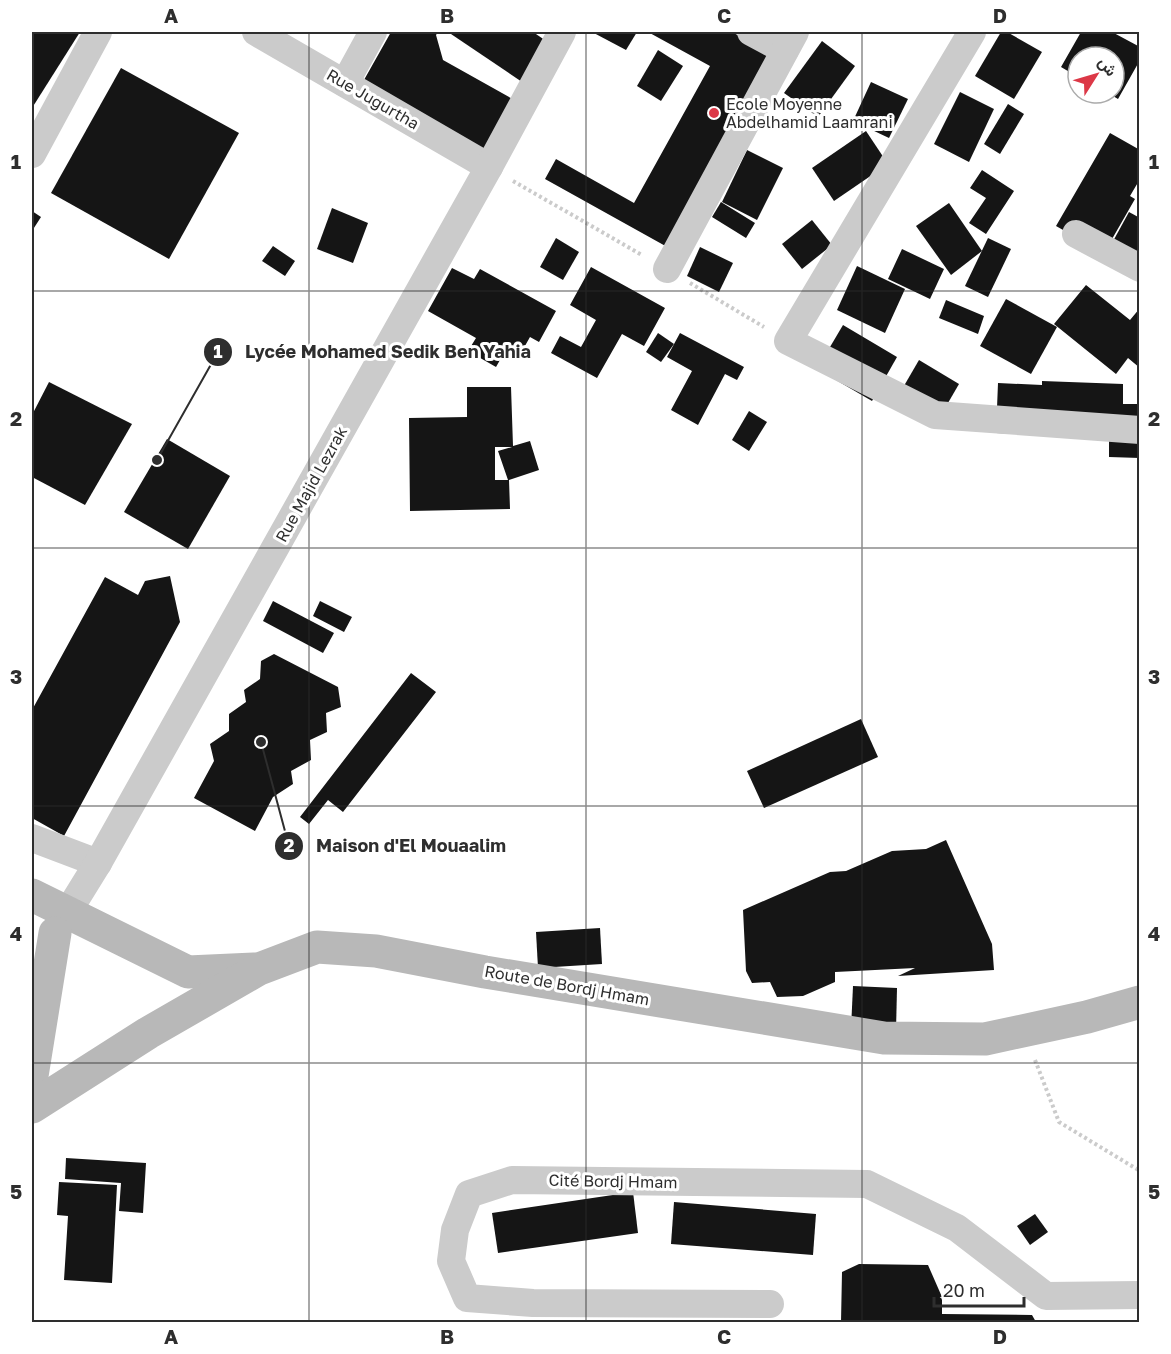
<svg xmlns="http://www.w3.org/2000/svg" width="1171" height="1354" viewBox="0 0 1171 1354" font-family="'Golos Text',Vazirmatn,sans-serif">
<rect width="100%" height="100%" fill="#fff"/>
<g fill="#151515" fill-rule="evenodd">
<polygon points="32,32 80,32 32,108"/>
<polygon points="391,32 438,32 436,35 443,60 518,102 487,158 360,87"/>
<polygon points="448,32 533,32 555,47 528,86"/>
<polygon points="592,32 637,32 626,50"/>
<polygon points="648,32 732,32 775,56 669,248 545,179 556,159 634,203 710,66"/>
<polygon points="1001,32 1007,32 1042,52 1014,99 975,76"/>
<polygon points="1081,32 1112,32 1140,47 1140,60 1118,99 1108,93 1114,93 1114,57 1078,57 1078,77 1061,67"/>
<polygon points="822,41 855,66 818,117 784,93"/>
<polygon points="658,50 683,66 661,101 637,86"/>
<polygon points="121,68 239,133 169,259 51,193"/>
<polygon points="871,82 908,99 889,138 853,121"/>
<polygon points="960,92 994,109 969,162 934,144"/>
<polygon points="1008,104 1024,114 1000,154 984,144"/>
<polygon points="866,131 888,164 834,201 812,168"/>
<polygon points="1110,133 1140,150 1140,179 1130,196 1135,199 1104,253 1056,226"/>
<polygon points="747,150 783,168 757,220 722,202"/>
<polygon points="982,170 1014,191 986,234 969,223 986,198 970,188"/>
<polygon points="721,202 755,223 746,238 712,217"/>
<polygon points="949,203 982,251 951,275 916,226"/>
<polygon points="332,208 368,223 353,263 317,249"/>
<polygon points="32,211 41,217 32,231"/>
<polygon points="1129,212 1140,218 1140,273 1106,254"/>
<polygon points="812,220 832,245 802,269 782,244"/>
<polygon points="556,238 579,252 563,280 540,267"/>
<polygon points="988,238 1011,249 988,297 965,286"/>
<polygon points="273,246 295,261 285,276 262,261"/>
<polygon points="700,247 733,263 719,292 687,276"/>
<polygon points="902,249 944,269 930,299 888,279"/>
<polygon points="857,266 905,289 885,333 837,310"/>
<polygon points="591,267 665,308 644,346 622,334 597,378 551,353 560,336 581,347 596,320 570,305"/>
<polygon points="452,268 474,279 480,269 556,311 539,342 530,337 517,360 504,353 496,367 468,351 476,338 428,311"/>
<polygon points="1086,285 1130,320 1140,308 1140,368 1128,358 1116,374 1054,324"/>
<polygon points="1006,299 1057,327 1031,374 980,346"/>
<polygon points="946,300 984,316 978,334 939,318"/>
<polygon points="843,325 897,357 872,401 817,369"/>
<polygon points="658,333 674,344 661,362 646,352"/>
<polygon points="680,333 744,367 737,380 725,374 698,425 671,410 692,371 667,357"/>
<polygon points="919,360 959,384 941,415 901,391"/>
<polygon points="1042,381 1123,384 1123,404 1140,404 1140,458 1109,457 1109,437 996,433 998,383 1042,385"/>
<polygon points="49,382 132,424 85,505 32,477 32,415"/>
<path d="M467 387H511L513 446 530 441 539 470 509 480 510 509 410 511 409 418 467 417ZM495 447H512L498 451 508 480H495Z"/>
<polygon points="749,411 767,422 749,451 732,440"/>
<polygon points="167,439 230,476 188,549 124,512"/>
<polygon points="170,576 180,622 64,836 32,818 32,710 105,577 138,595 145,581"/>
<polygon points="273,601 334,633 323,653 263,621"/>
<polygon points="320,601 352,617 344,632 313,616"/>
<polygon points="274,654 338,687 341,707 326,713 327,732 310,740 311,760 291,771 293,784 273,797 255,831 194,798 214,761 210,744 229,731 229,714 246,702 244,690 260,679 261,661"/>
<polygon points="411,673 436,692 343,812 328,800 309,824 300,817"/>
<polygon points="861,719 878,757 764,808 747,771"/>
<polygon points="946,840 992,944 994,970 898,976 915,968 835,972 835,982 803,996 777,997 770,982 752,983 746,971 743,910 830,872 846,871 892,851 926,849"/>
<polygon points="600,928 602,964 538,968 536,932"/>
<polygon points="853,986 897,988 896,1031 851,1029"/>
<polygon points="66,1158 146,1163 143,1213 119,1211 121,1183 65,1179"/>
<polygon points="59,1182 117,1185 112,1283 64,1280 68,1216 57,1215"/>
<polygon points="633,1192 638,1233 498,1253 492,1213"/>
<polygon points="674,1202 816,1214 813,1255 671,1244"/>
<polygon points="1035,1214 1048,1232 1030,1245 1017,1226"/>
<polygon points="859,1264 928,1265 942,1297 942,1314 1032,1315 1036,1322 841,1322 842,1272"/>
</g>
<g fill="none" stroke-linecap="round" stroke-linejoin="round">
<g stroke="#cbcbcb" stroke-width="4" stroke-dasharray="3 3" stroke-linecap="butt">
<polyline points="513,181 642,255"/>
<polyline points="690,283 764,327"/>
<polyline points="1035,1060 1059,1122 1140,1171"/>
</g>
<g stroke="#cbcbcb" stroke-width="28">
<polyline points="256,32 489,167"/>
<polyline points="751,32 785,50"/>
<polyline points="972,32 788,341 935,415 1140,430"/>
<polyline points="345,83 373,32"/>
<polyline points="32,154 98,32"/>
<polyline points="1076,234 1140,268"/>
<polyline points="667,269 795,32"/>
<polyline points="32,838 98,863"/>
<polyline points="56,931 98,863 489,167 562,32"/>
<polyline points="770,1304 533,1303 467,1298 451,1261 455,1230 469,1194 512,1180 867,1184 957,1228 1046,1296 1140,1295"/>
</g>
<g stroke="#b8b8b8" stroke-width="33">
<polyline points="32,895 188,972 254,969"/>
<polyline points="32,1076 55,933"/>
<polyline points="32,1107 148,1033 259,969 317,947 376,951 485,972 884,1038 985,1039 1087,1017 1140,1002"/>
</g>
</g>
<path fill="none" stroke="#2e2e2e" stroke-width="1.5" stroke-opacity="0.55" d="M309 32V1322M586 32V1322M862 32V1322M32 291H1140M32 548H1140M32 806H1140M32 1063H1140"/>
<circle fill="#dc3847" stroke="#fff" stroke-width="2" cx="714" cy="113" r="6"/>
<g text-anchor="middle" stroke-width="6" stroke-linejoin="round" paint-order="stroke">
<g font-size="16" fill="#2e2e2e" stroke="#fff">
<text transform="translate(373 99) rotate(30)" y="6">Rue Jugurtha</text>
<text transform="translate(311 484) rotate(-61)" y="6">Rue Majid Lezrak</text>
<text transform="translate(567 985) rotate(10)" y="6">Route de Bordj Hmam</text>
<text transform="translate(613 1181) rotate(1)" y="6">Cité Bordj Hmam</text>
</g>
<g font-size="16" fill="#2e2e2e" stroke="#fff" text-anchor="start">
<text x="726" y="110">Ecole Moyenne<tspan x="726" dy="18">Abdelhamid Laamrani</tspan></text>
</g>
</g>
<path fill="none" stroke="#2e2e2e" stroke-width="2" d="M157 460L218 352M261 742L289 846"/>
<g fill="#2e2e2e" stroke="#fff" stroke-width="2">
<circle cx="157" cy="460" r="6"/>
<circle cx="261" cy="742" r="6"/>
<circle cx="218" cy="352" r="15"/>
<circle cx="289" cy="846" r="15"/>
</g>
<g font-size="18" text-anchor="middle" font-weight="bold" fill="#fff">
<text x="218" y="358">1</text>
<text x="289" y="852">2</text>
</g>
<g font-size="18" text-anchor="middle" font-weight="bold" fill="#2e2e2e" stroke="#fff" stroke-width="6" stroke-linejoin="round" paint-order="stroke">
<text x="388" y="358">Lycée Mohamed Sedik Ben Yahia</text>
<text x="411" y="852">Maison d'El Mouaalim</text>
</g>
<rect width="1171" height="1354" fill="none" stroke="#ffffff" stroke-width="66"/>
<g transform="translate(1096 75) rotate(53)"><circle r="28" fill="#ffffff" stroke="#ababab" stroke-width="1.5"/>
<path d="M0-4.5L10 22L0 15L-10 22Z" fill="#dc3847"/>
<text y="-9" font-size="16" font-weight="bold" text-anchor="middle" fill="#2e2e2e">ش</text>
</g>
<path d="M934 1297v9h90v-9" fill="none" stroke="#2e2e2e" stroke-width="3"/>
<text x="943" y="1297" font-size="18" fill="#2e2e2e" stroke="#ffffff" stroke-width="4.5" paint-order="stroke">20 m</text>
<rect x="33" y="33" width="1105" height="1288" fill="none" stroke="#2e2e2e" stroke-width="2"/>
<g font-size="20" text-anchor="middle" font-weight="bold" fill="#2e2e2e">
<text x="171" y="23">A</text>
<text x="447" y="23">B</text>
<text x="724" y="23">C</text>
<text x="1000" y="23">D</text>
<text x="16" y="169">1</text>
<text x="1154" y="169">1</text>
<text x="16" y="426">2</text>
<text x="1154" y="426">2</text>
<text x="16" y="684">3</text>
<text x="1154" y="684">3</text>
<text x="16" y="941">4</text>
<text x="1154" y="941">4</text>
<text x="16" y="1199">5</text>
<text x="1154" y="1199">5</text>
<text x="171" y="1344">A</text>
<text x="447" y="1344">B</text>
<text x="724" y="1344">C</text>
<text x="1000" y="1344">D</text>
</g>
</svg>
